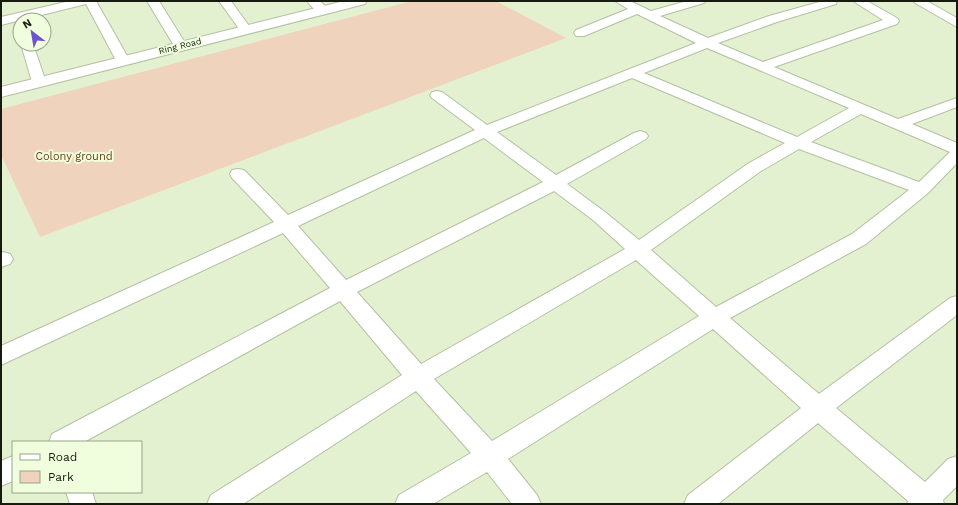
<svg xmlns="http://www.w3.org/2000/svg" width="958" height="505" viewBox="0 0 958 505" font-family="'Work Sans',sans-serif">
<rect width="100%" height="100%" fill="#e3f1d1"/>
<polygon fill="#f0d3bc" points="412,1 496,1 566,38 40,237 1,155 1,109"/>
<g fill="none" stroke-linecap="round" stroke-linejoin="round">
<defs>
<g id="minor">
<polygon points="70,1 96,1 130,61 128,64 118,64 86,4 1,25 1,17"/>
<polygon points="147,1 159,1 187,46 186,49 176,49"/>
<polygon points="219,1 231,1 252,30 250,33 242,33"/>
<path d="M307 1H320L329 10 327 13C319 15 312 8 307 1Z"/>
<path d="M615 1H630L651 11 687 1H706L704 3 660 16 708 38 769 16 823 1H837L836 4 777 22 718 43 763 62 883 20 853 1H867L897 18 899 21 897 24 774 67 898 119 957 98V107L912 124 957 143V163L928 193 866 244 730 318 819 394 950 298 957 296V315L836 408 925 482 948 459 957 456V486L943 500 944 504H907L908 501 818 423 718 504H684L688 495 801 408 713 329 508 459 537 495 541 504H512L487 472 433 504H395L399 495 471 453 416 391 243 504H207L211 495 402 375 340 301 84 442H49L52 434 330 288 283 233 1 365V346L274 222 232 178 230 174 232 170 238 169 244 170 288 215 475 130 432 98 430 95 432 92 437 91 442 92 487 125 696 43 637 14 584 36H576L574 33 576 30 628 9ZM707 48 849 108 797 137 644 73ZM632 78 785 143 749 163 639 240 605 212 567 184 646 139 648 136 646 133 640 131 634 133 556 175 497 132ZM861 114 950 152 919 182 811 142ZM484 138 543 182 346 280 298 226ZM799 149 909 190 852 234 716 307 651 250 761 171ZM554 191 593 220 625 249 421 364 357 292ZM636 260 699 316 492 441 434 379Z"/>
<polygon points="913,1 927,1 957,18 957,27 915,3"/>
<polygon points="21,44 33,44 46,82 44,85 39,86 34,85 32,82"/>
<polygon points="3,252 10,254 13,259 10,264 1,267 1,253"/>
<polygon points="13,456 13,481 1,486 1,461"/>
<polygon points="66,492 92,492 96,504 70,504"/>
</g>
<polygon id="trunk" points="344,1 367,1 365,4 1,97 1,87"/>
</defs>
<use href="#minor" stroke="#b3c0a1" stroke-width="2"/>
<use href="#trunk" stroke="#b3c0a1" stroke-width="2"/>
<use href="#minor" fill="#fff" fill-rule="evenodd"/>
<use href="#trunk" fill="#fff" fill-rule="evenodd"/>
</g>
<g text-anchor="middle" stroke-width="4" stroke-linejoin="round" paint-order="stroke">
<g font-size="9" fill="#161a0f" stroke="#f0fede">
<text transform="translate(180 46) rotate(-14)" y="3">Ring Road</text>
</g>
<g font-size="11" fill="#684019" stroke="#f0fede">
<text x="74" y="160">Colony ground</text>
</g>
</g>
<rect width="958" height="505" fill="none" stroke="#161a0f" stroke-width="4"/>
<rect x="12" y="441" width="130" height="52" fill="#f0fede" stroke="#99a38b"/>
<rect x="20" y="454" width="20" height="6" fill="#ffffff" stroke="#99a38b"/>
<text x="48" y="461" font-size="12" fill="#161a0f">Road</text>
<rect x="20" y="471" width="20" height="12" fill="#f0d3bc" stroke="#99a38b"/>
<text x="48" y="481" font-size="12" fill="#161a0f">Park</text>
<g transform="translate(32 32) rotate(329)"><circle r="19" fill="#f0fede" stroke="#99a38b"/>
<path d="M0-3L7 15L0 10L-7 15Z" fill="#6d53cc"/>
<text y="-6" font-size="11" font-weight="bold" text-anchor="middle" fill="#161a0f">N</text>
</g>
</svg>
